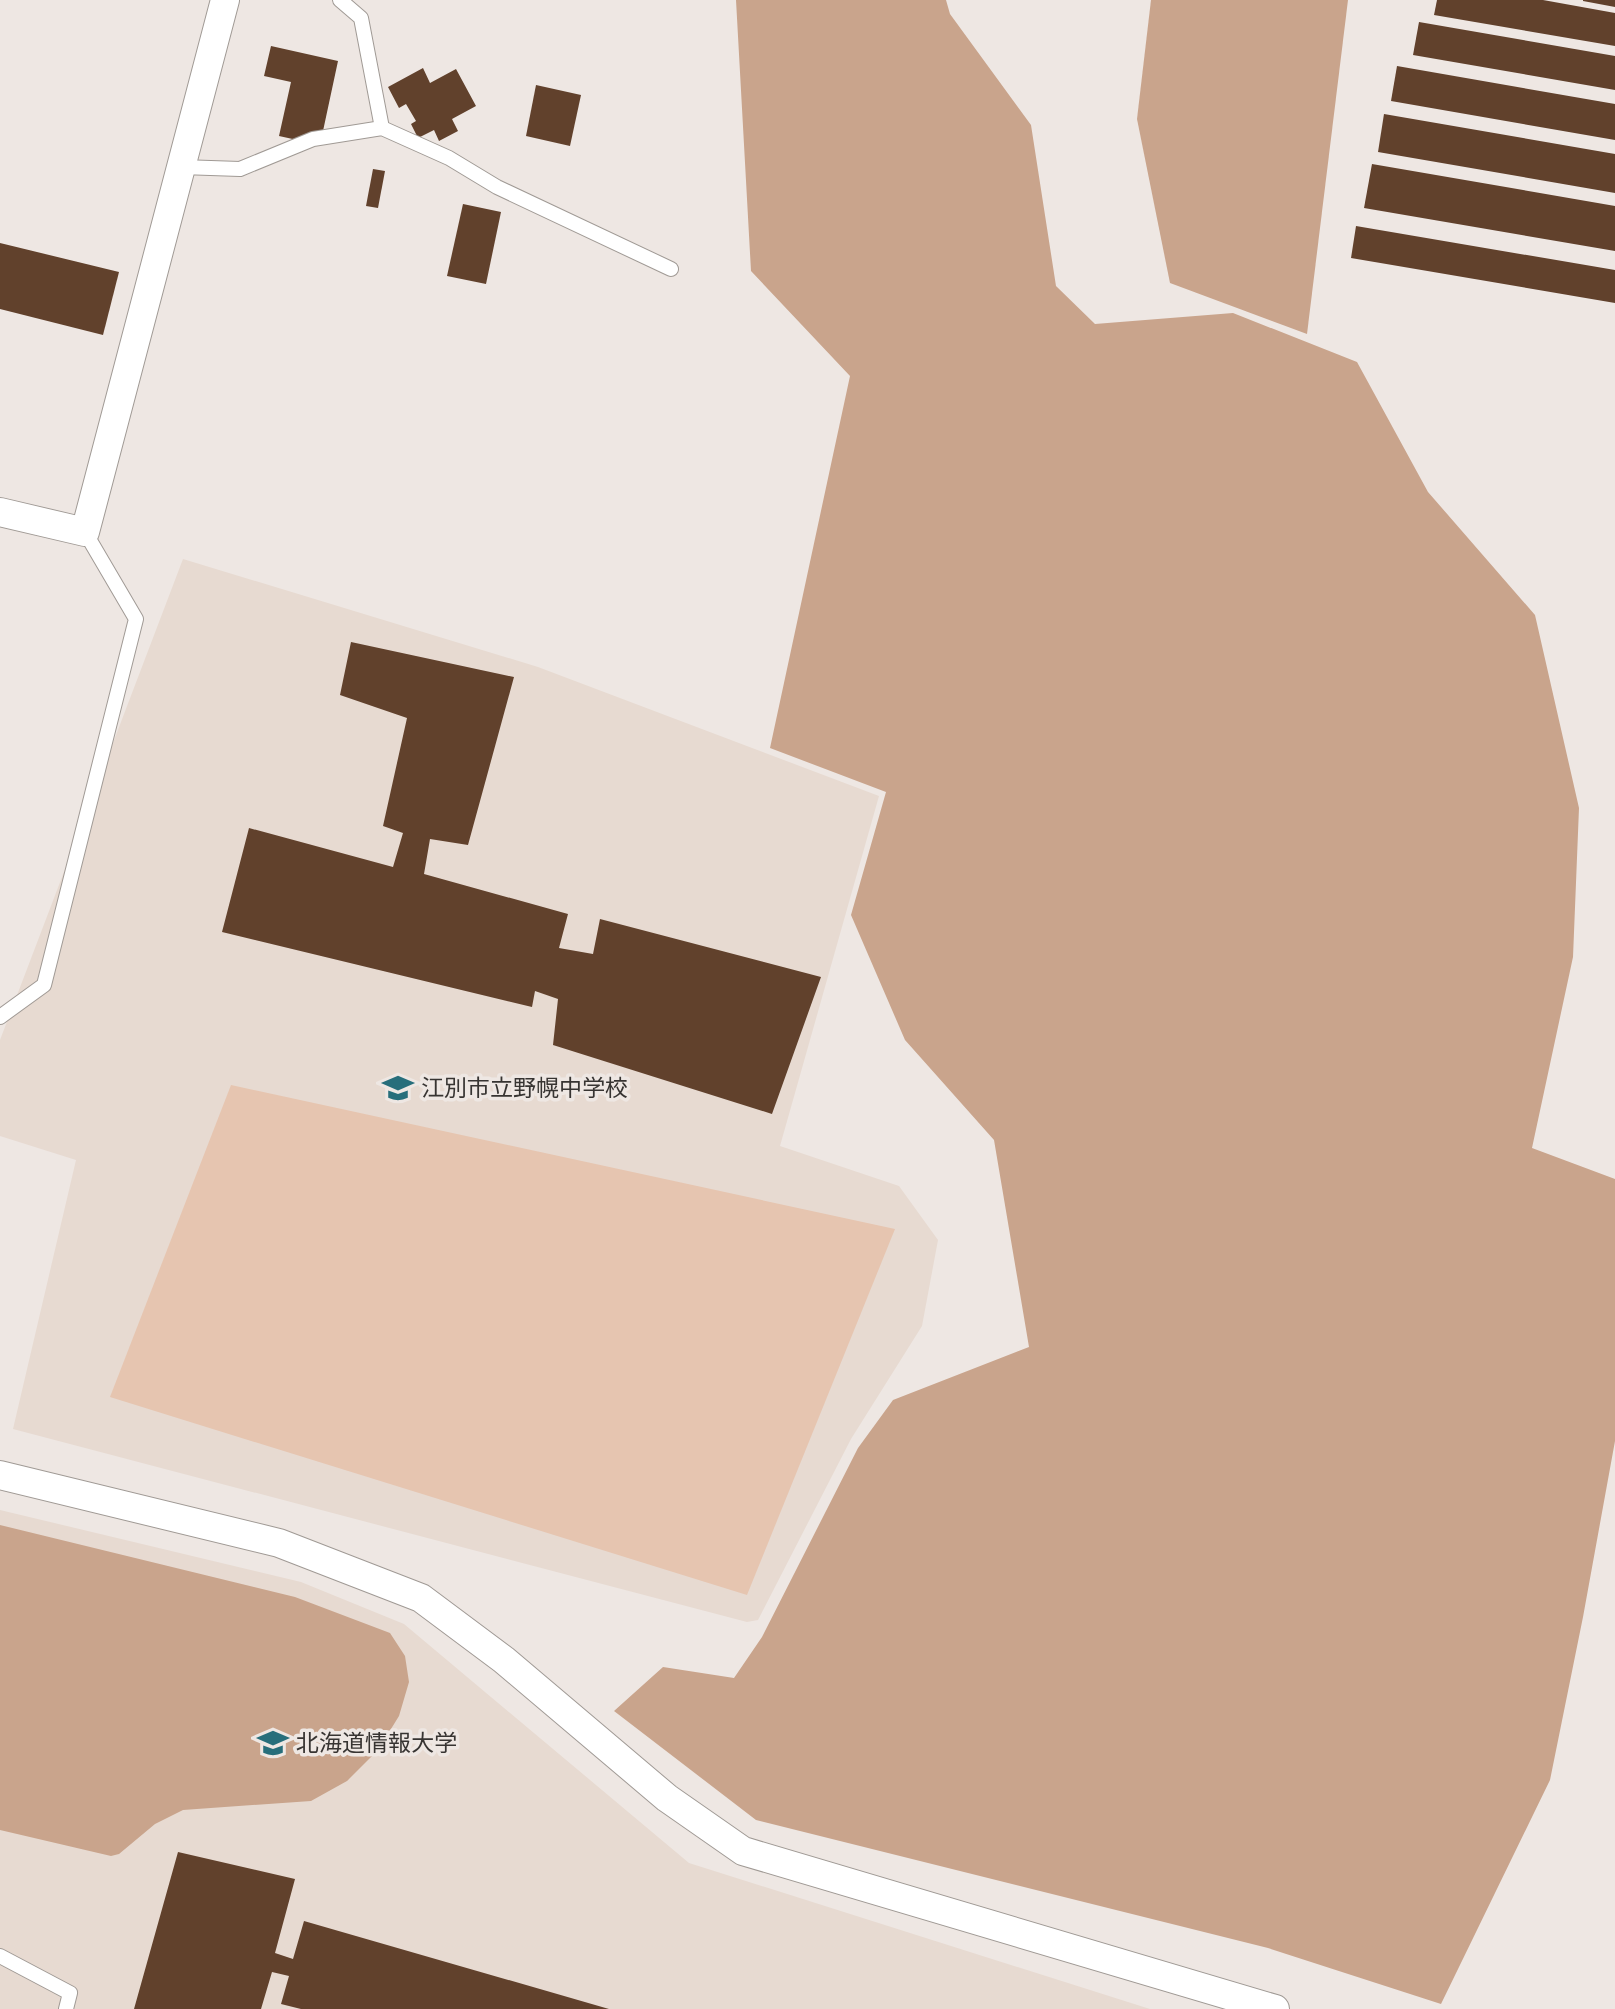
<svg xmlns="http://www.w3.org/2000/svg" width="1615" height="2009" viewBox="0 0 1615 2009" font-family="'Archivo Narrow','Noto Sans JP',sans-serif">
<rect width="100%" height="100%" fill="#eee7e3"/>
<g fill="#e7dad1">
<polygon points="183,559 538,667 879,796 780,1146 899,1186 938,1240 922,1326 851,1439 758,1620 747,1622 13,1429 76,1160 0,1136 0,1040"/>
<polygon points="0,1510 301,1582 404,1624 689,1863 1150,2009 0,2009"/>
</g>
<polygon fill="#e6c5b0" points="231,1085 895,1229 747,1595 110,1397"/>
<g fill="#c9a48c">
<polygon points="736,0 946,0 950,14 1031,125 1056,286 1095,324 1233,313 1357,362 1428,492 1535,615 1579,808 1573,957 1532,1148 1615,1179 1615,1441 1583,1617 1550,1780 1441,2004 1268,1948 756,1820 614,1711 663,1667 734,1678 762,1637 858,1448 893,1400 1029,1347 994,1140 905,1040 851,915 886,792 770,748 850,376 751,271"/>
<polygon points="1151,0 1348,0 1307,334 1170,283 1137,119"/>
<polygon points="0,1525 295,1597 390,1633 405,1656 409,1682 399,1716 378,1750 347,1781 311,1801 183,1810 155,1824 119,1854 111,1856 0,1830"/>
</g>
<g fill="#61412c">
<polygon points="1437,0 1543,0 1615,13 1615,46 1434,15"/>
<polygon points="1583,0 1615,0 1615,7 1583,1"/>
<polygon points="1419,22 1615,56 1615,90 1413,55"/>
<polygon points="271,46 338,61 320,145 279,136 291,82 264,76"/>
<polygon points="1397,66 1615,104 1615,140 1391,101"/>
<polygon points="423,68 430,83 456,69 476,106 452,119 458,131 439,141 434,130 418,138 411,124 416,121 406,104 399,108 388,87"/>
<polygon points="536,85 581,95 570,146 526,136"/>
<polygon points="1384,114 1615,154 1615,193 1378,152"/>
<polygon points="1372,164 1615,206 1615,251 1364,208"/>
<polygon points="373,169 385,171 378,208 366,206"/>
<polygon points="463,204 501,212 486,284 447,276"/>
<polygon points="1356,226 1615,270 1615,303 1351,258"/>
<polygon points="0,243 119,272 103,335 0,309"/>
<polygon points="351,642 514,677 468,845 430,839 424,874 568,914 559,948 593,954 600,919 821,977 772,1114 553,1045 558,999 535,991 532,1007 222,932 249,828 393,867 403,833 383,826 407,718 340,695"/>
<polygon points="178,1852 295,1879 275,1953 293,1959 304,1921 609,2009 301,2009 281,2004 289,1976 272,1972 261,2009 134,2009"/>
</g>
<g fill="none" stroke-linecap="round" stroke-linejoin="round">
<defs>
<g id="lane">
<polyline points="340,0 361,18 382,128"/>
<polyline points="181,167 240,169 313,139 382,128 449,158 497,187 671,269"/>
<polyline points="0,1017 44,985 136,619 85,532"/>
<polyline points="0,1956 70,1993 66,2009"/>
</g>
<g id="street">
<polyline points="0,512 85,532 225,0"/>
<polyline points="0,1475 279,1543 421,1598 504,1660 667,1798 743,1851 1275,2009"/>
</g>
</defs>
<use href="#lane" stroke="#a09a95" stroke-width="16"/>
<use href="#street" stroke="#a09a95" stroke-width="30"/>
<use href="#lane" stroke="#fff" stroke-width="14"/>
<use href="#street" stroke="#fff" stroke-width="28"/>
</g>
<defs>
<symbol id="school-bare" viewBox="-9 -9 18 18"><path d="M0-5L7-2L0 1L-7-2ZM-4 1L0 2.5L4 1V4Q0 6-4 4Z" fill="#276e7b" stroke="#eee7e3" stroke-width="2.5" paint-order="stroke"/></symbol>
<symbol id="university-bare" viewBox="-9 -9 18 18"><path d="M0-5L7-2L0 1L-7-2ZM-4 1L0 2.5L4 1V4Q0 6-4 4Z" fill="#276e7b" stroke="#eee7e3" stroke-width="2.5" paint-order="stroke"/></symbol>
</defs>
<g fill-rule="evenodd">
<use href="#school-bare" x="376" y="1066" width="44" height="44"/>
<use href="#university-bare" x="251" y="1721" width="44" height="44"/>
</g>
<g text-anchor="middle" stroke-width="7" stroke-linejoin="round" paint-order="stroke">
<g font-size="23" fill="#373432" stroke="#eee7e3" text-anchor="start">
<text x="421" y="1096">江別市立野幌中学校</text>
<text x="296" y="1751">北海道情報大学</text>
</g>
</g>
</svg>
